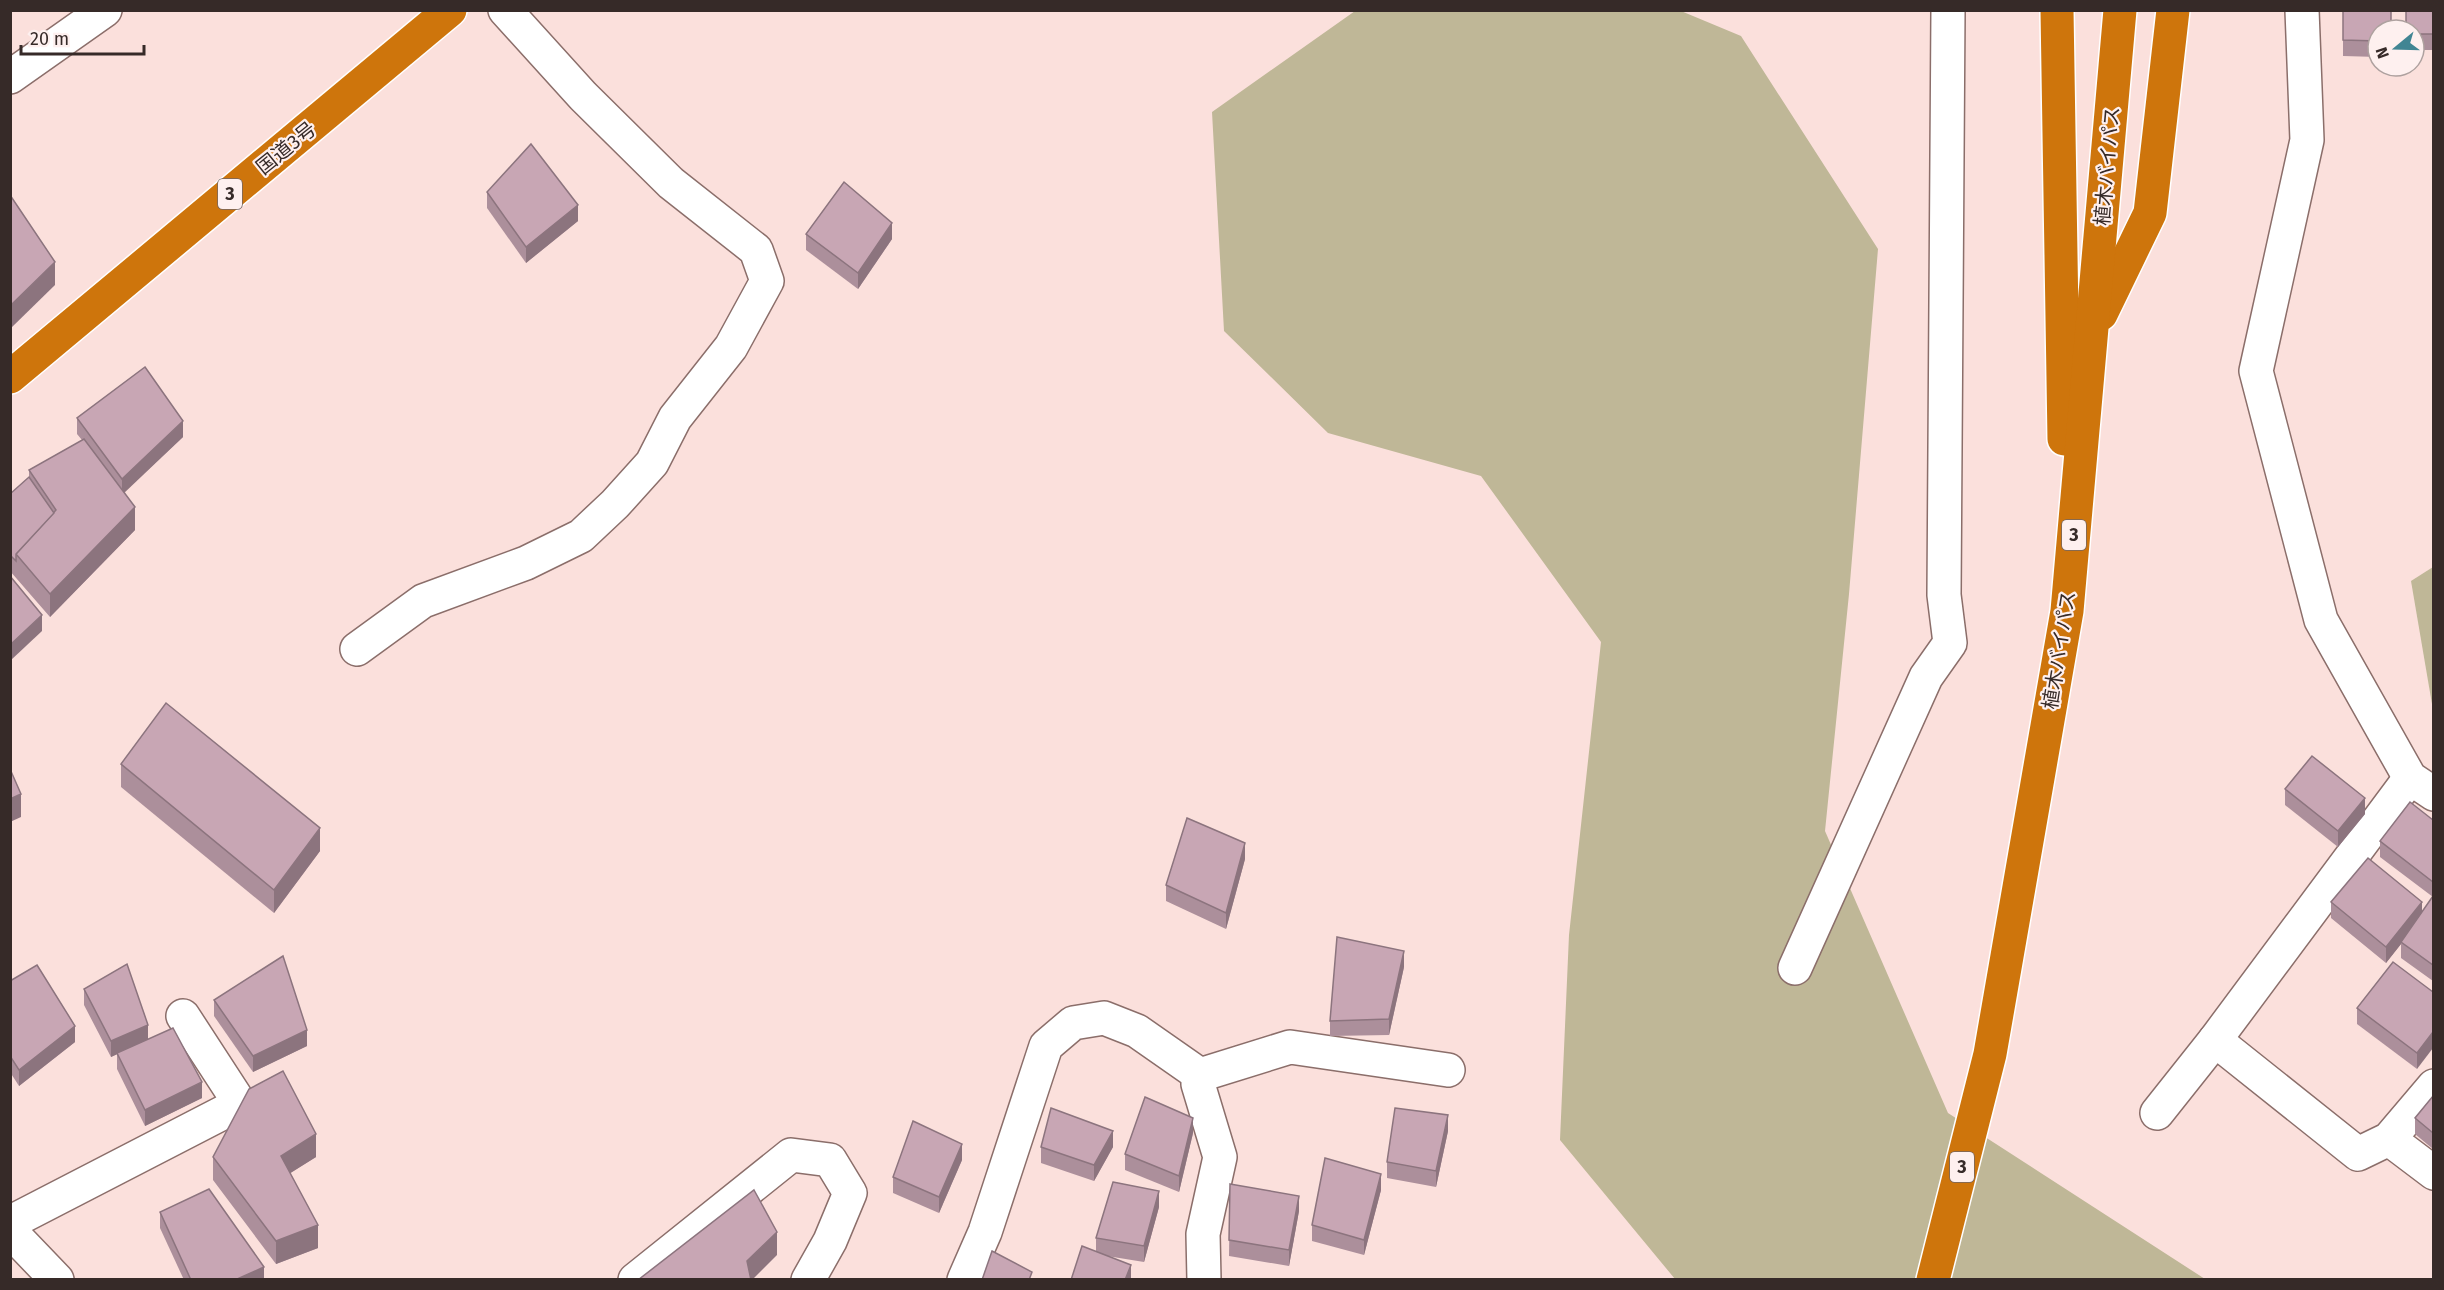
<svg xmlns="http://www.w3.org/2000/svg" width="2444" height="1290" viewBox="0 0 2444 1290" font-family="'Fira Sans','Noto Sans JP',sans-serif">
<rect width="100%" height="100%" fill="#fbe0dc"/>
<g fill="#bfb797">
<polygon points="1355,11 1681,11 1741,36 1878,249 1849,594 1825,831 1948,1113 2205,1279 1675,1279 1560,1140 1569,935 1601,642 1481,476 1328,433 1224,331 1212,112"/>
<polygon points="2433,567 2433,710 2411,581"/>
</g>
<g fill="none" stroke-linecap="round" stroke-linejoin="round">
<defs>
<g id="street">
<polyline points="2302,10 2307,140 2256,371 2321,620 2410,778 2434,794"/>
<polyline points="10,77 105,10"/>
<polyline points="357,649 423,601 526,563 581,536 615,504 652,463 675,418 731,347 767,281 756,250 671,183 583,96 505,10"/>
<polyline points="1795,968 1926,677 1950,643 1944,595 1948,10"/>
<polyline points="2215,1040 2358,1154 2389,1139 2434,1086"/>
<polyline points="1200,1075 1198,1084 1220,1157 1203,1234 1204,1280"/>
<polyline points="2157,1113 2215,1040 2410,778"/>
<polyline points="2389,1139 2434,1173"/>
<polyline points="10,1226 17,1219 232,1108 237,1099 183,1016"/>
<polyline points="10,1231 57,1280"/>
<polyline points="635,1280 791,1155 830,1160 850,1193 830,1241 808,1280"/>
<polyline points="964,1280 985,1232 1046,1046 1073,1023 1104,1018 1137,1031 1200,1075 1290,1047 1448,1070"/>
</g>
<g id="highway">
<polyline points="2057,10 2064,439"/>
<polyline points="2101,314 2150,213 2173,10"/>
<polyline points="10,377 450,10"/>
<polyline points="1933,1280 1990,1054 2067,611 2120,10"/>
</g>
</defs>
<use href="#street" stroke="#8b6e6a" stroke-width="36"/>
<use href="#highway" stroke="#fff" stroke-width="36"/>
<use href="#street" stroke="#fff" stroke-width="33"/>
<use href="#highway" stroke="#ce750c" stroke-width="33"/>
</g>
<g fill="#ac8f9b">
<polygon points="2343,10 2378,30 2378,57 2343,56"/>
<polygon points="2433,10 2433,50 2414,50 2414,30"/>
<polygon points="487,192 578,221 526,263 487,208"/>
<polygon points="806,234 892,239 858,289 806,250"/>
<polygon points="77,418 183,437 124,492 135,530 50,617 10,571 10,494 29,477 29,470 82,440 77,434"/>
<polygon points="121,764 320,851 274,913 121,787"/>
<polygon points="2285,789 2365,814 2338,847 2285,805"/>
<polygon points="2433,820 2433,981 2401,958 2401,944 2386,963 2331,918 2331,902 2422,913 2433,897 2380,857 2380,841"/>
<polygon points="1245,859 1226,929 1166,901 1166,885"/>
<polygon points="1404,967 1389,1035 1330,1036 1330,1021"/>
<polygon points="10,981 75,1042 19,1086 10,1072"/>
<polygon points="84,989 148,1039 202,1098 145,1126 117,1069 117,1054 111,1057 84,1005"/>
<polygon points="2433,992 2417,1069 2357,1024 2357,1008"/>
<polygon points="214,1000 307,1046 253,1072 214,1016"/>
<polygon points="2433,1096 2433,1149 2415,1134 2415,1118"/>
<polygon points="1448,1131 1436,1187 1387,1178 1387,1162"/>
<polygon points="1193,1133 1179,1192 1125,1170 1125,1154"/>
<polygon points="1041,1147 1113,1147 1094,1181 1041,1163"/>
<polygon points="213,1157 316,1157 290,1173 318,1248 276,1264 213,1180"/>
<polygon points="962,1160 939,1213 893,1193 893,1177"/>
<polygon points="1230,1184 1299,1211 1289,1266 1229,1256"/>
<polygon points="1381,1190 1364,1255 1312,1241 1312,1225"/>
<polygon points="1159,1207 1144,1262 1107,1256 1131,1280 1096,1252 1096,1238"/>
<polygon points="160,1212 264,1280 184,1280 160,1228"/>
</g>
<g fill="#8c747e">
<polygon points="578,205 578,221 526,263 526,247"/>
<polygon points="892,223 892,239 858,289 858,273"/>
<polygon points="55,262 55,285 10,329 10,306"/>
<polygon points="183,421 183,437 122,495 122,479"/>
<polygon points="135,507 135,530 50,617 50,594"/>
<polygon points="42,615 42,631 10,661 10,645"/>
<polygon points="21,794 21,817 10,822 10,799"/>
<polygon points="2365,798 2365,814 2338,847 2338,831"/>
<polygon points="320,828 320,851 274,913 274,890"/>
<polygon points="1245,843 1245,859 1226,929 1226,913"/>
<polygon points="2422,902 2422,918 2401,942 2401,944 2386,963 2386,947"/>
<polygon points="1404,951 1404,967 1389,1035 1389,1019"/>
<polygon points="148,1025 148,1040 111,1057 111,1041"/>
<polygon points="75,1026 75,1042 19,1086 19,1070"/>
<polygon points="307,1030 307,1046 253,1072 253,1056"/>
<polygon points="2433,1032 2433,1048 2417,1069 2417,1053"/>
<polygon points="202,1082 202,1098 145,1126 145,1110"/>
<polygon points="1448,1115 1448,1131 1436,1187 1436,1171"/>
<polygon points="1193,1118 1193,1133 1179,1192 1179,1176"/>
<polygon points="1113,1131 1113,1147 1094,1181 1094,1165"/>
<polygon points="316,1134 316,1157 281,1179 281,1156"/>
<polygon points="962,1144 962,1160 939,1213 939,1197"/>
<polygon points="1381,1174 1381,1190 1364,1255 1364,1240"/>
<polygon points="1159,1191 1159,1207 1144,1262 1144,1246"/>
<polygon points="1299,1196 1299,1211 1289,1266 1289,1250"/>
<polygon points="318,1225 318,1248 276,1264 276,1241"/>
<polygon points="777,1232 777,1255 752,1280 747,1280 747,1261"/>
<polygon points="1131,1265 1131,1280 1125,1280"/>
<polygon points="264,1267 264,1280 235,1280"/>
</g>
<g fill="#c8a6b4" stroke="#8c747e" stroke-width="1.5">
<polygon points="2343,10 2391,10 2391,30 2378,30 2378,41 2343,40"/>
<polygon points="2406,10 2433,10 2433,34 2414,34 2414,30 2406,30"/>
<polygon points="531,144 578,205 526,247 487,192"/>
<polygon points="844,182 892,223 858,273 806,234"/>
<polygon points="10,195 55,262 10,306"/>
<polygon points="145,367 183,421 122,479 77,418"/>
<polygon points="84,439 135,507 50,594 16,554 56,510 29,470"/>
<polygon points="29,477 54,513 16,554 16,561 10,555 10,494"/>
<polygon points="10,576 42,615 10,645"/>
<polygon points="166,703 320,828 274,890 121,764"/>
<polygon points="2312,756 2365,798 2338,831 2285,789"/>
<polygon points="10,769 21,794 10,799"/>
<polygon points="2410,802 2433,820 2433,882 2380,841"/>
<polygon points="1187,818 1245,843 1226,913 1166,885"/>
<polygon points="2368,858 2422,902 2386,947 2331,902"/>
<polygon points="2433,896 2433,965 2401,942"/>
<polygon points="1337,937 1404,951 1389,1019 1330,1021"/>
<polygon points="283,956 307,1030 253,1056 214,1000"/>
<polygon points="2393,962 2433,992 2433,1032 2417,1053 2357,1008"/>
<polygon points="127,964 148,1025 111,1041 84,989"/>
<polygon points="37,965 75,1026 19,1070 10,1056 10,981"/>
<polygon points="173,1028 202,1082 145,1110 117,1053"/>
<polygon points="283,1071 316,1134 281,1156 318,1225 276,1241 213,1157 249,1089"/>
<polygon points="2433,1096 2433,1133 2415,1118"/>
<polygon points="1145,1097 1193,1118 1179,1176 1125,1154"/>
<polygon points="1051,1108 1113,1131 1094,1165 1041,1147"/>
<polygon points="1395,1108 1448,1115 1436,1171 1387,1162"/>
<polygon points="913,1121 962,1144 939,1197 893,1177"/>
<polygon points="1325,1158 1381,1174 1364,1240 1312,1225"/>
<polygon points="1113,1182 1159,1191 1144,1246 1096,1238"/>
<polygon points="1230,1184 1299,1196 1289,1250 1229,1240"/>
<polygon points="209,1189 264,1267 235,1280 191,1280 160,1212"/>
<polygon points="754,1190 777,1232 747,1261 751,1280 638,1280"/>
<polygon points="1082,1246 1131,1265 1125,1280 1071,1280"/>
<polygon points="992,1251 1032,1272 1029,1280 982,1280"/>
</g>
<g text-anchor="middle" stroke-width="4.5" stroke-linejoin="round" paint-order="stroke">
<g fill="#fef0ef" stroke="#726564" stroke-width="1.5">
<rect x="218" y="179" width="24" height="30" rx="4.5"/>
<rect x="2062" y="520" width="24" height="30" rx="4.5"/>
<rect x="1950" y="1152" width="24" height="30" rx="4.5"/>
</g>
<g font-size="18" font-weight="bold" fill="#362a28">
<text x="230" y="200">3</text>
<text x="2074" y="541">3</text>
<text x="1962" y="1173">3</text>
</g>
<g font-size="20" fill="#362a28" stroke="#fef0ef">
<text transform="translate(286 148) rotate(-39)" y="7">国道3号</text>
<text transform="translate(2107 166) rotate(-85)" y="7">植木バイパス</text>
<text transform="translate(2059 650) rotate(-81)" y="7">植木バイパス</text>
</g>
</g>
<rect width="2444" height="1290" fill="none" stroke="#362a28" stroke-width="24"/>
<g transform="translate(2396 48) rotate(251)"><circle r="28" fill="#fef0ef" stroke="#aea19f" stroke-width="1.5"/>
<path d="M0-4.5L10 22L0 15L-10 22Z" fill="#418593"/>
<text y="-9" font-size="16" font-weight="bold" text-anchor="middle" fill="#362a28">N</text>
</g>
<path d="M21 45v9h123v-9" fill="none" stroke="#362a28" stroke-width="3"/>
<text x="30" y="45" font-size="18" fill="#362a28" stroke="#fef0ef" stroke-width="4.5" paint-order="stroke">20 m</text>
</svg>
